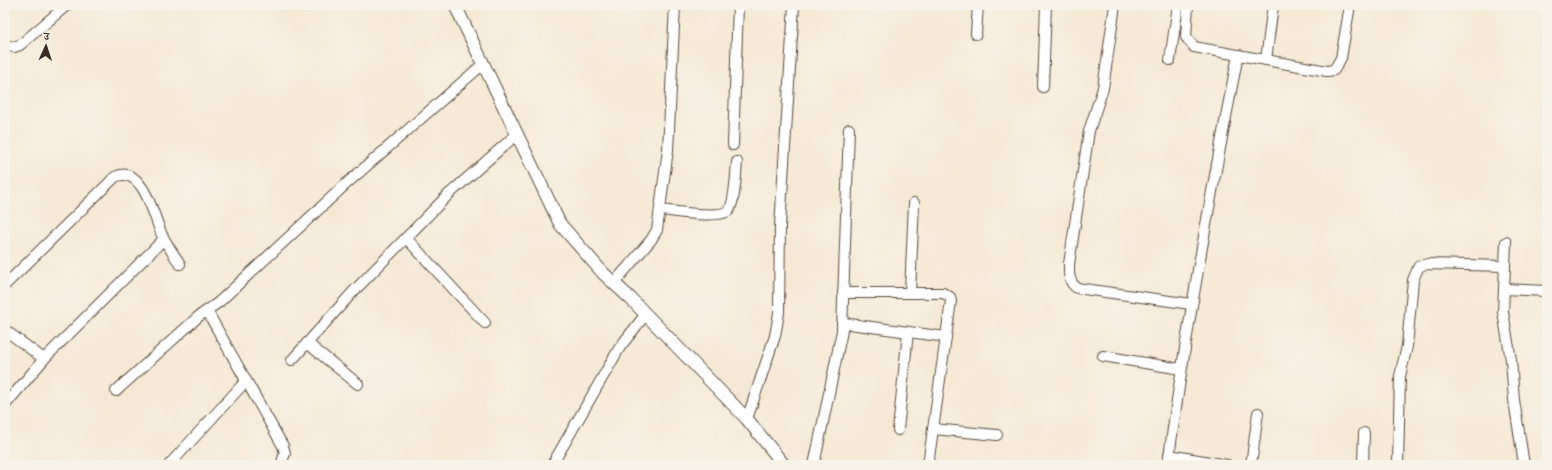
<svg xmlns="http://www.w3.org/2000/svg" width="1552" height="470" viewBox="0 0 1552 470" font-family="'IM FELL French Canon','Noto Serif Devanagari',serif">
<rect width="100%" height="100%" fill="#f7f3e8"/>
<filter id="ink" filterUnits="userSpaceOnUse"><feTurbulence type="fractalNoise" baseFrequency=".025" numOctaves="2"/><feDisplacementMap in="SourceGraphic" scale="8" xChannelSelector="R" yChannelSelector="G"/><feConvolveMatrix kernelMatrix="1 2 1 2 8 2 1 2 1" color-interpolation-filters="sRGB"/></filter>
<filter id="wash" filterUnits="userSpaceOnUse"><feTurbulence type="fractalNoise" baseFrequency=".012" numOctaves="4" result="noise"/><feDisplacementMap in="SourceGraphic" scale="16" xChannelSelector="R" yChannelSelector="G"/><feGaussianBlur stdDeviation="0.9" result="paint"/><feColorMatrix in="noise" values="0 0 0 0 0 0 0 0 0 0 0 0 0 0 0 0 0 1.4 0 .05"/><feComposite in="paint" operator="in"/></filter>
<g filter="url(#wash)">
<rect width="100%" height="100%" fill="#f5e9d5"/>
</g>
<g filter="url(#ink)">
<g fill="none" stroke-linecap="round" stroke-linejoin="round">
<defs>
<g id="minor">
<path d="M1115 5 1103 88 1089 131 1069 264C1069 273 1068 282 1077 288L1191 304"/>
<polyline points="1188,5 1186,37 1194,47 1327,71 1334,70 1341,58 1350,5"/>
<polyline points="976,34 978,5"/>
<polyline points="5,45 14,47 20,45 67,5"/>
<polyline points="1170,60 1178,5"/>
<polyline points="1266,60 1273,5"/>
<polyline points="1043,87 1046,5"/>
<polyline points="733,145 738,5"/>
<path d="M660 210C674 211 717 219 728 211 735 205 736 172 737 162"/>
<polyline points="406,238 485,323"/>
<polyline points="1506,242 1503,312 1511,360 1514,400 1524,465"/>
<polyline points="614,283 651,240 657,230 668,150 675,5"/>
<path d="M5 285 115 177C143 163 154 218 162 235 167 245 174 255 180 264"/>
<polyline points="1504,289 1547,291"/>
<polyline points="843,293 943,293 950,297 951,301 928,465"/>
<polyline points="910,293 914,203"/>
<polyline points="207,311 283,446 285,453 281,465"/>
<polyline points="842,323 946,337"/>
<polyline points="5,330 44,359"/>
<polyline points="307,343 358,384"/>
<polyline points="1103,356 1181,369"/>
<polyline points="292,360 352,293 448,195 516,135"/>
<polyline points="116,391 198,317 219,302 346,184 482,65"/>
<polyline points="5,405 44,359 164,239"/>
<polyline points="747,419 775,336 779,313 780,226 794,5"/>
<polyline points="933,429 997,435"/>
<polyline points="898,430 908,332"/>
<polyline points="1169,455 1227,465"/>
<polyline points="169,465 246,381"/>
<polyline points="552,465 620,347 646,314"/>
<polyline points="814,465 842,331 849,129"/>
<path d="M1168 465C1186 327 1211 192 1238 55"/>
<polyline points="1251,465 1258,413"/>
<polyline points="1363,465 1364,433"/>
<polyline points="1398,465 1400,376 1407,346 1413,280 1419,266 1428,264 1505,266"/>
</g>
<polyline id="tertiary" points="455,5 560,224 603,273 631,299 747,419 784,465"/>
</defs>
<use href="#minor" stroke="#574739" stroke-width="12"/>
<use href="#tertiary" stroke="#574739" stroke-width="14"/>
<use href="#minor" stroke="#fff" stroke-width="10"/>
<use href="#tertiary" stroke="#fff" stroke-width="12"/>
</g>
</g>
<rect width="1552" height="470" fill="none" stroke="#f7f3e8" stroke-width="20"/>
<g transform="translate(46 46) rotate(3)" stroke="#f7f3e8" stroke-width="3" paint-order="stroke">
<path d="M0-3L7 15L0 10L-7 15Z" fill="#3b2a1e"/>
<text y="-6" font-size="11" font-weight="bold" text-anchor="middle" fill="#3b2a1e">उ</text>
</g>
</svg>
